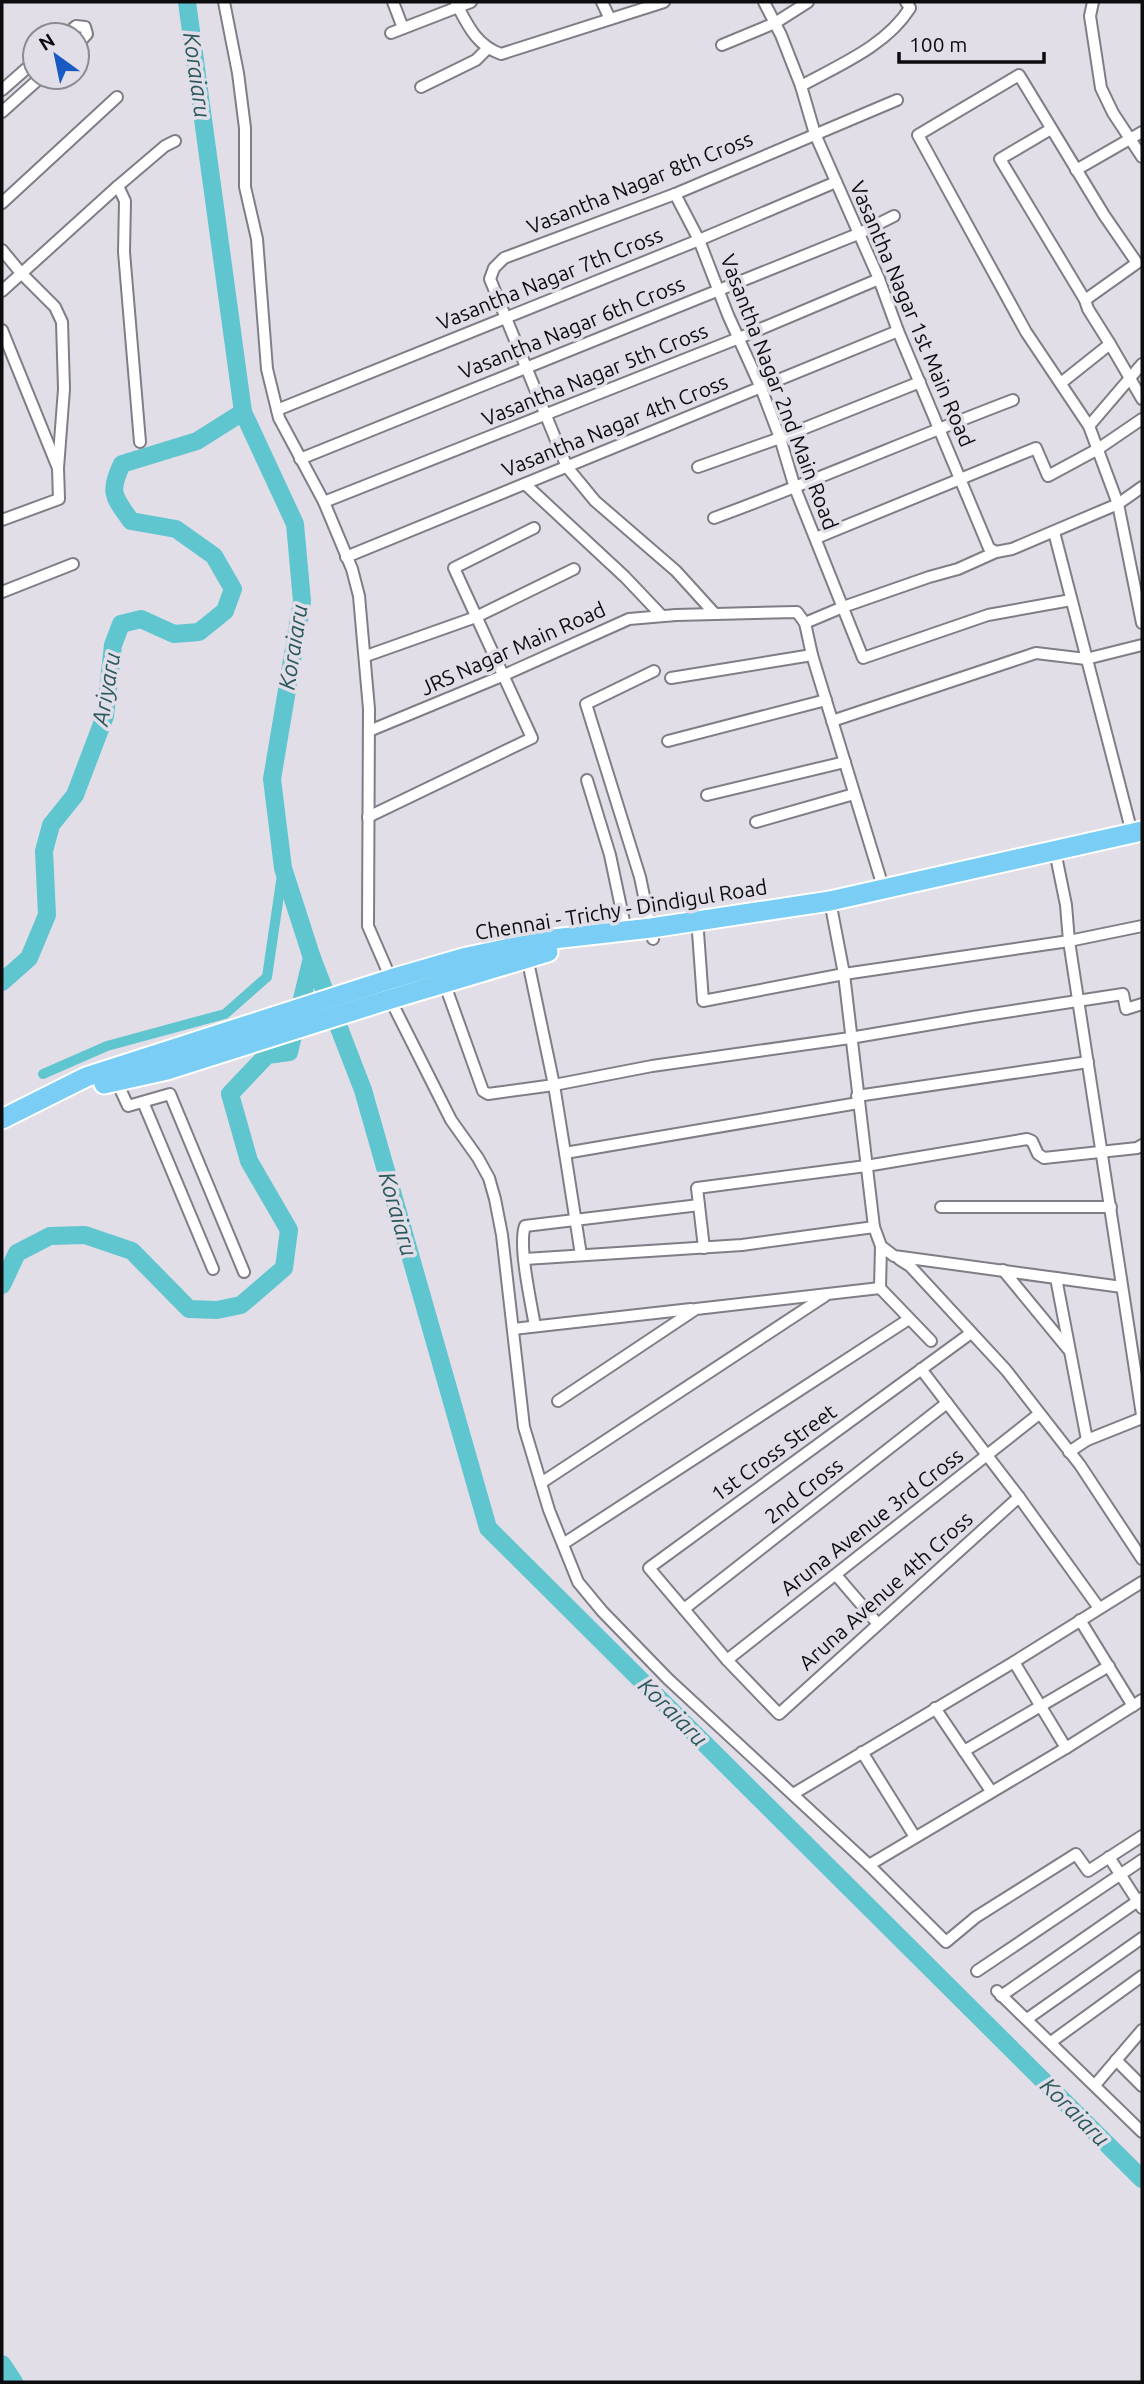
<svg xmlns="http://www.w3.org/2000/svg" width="1144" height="2384" viewBox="0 0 1144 2384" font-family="Ubuntu,sans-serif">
<rect width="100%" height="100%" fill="#e1dee8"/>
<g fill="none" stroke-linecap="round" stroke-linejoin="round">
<polyline stroke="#5fc5cf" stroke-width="10" points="43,1074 107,1046 225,1014 267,977 283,868"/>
<g stroke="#5fc5cf" stroke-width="18">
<polyline points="187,2 243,412 295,524 302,601 272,779 283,868 312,958 363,1090 488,1528 1142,2179"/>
<path d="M2 982 29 958 47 915 44 851 51 825 75 795 105 716 113 645 121 624 141 619 174 634 199 632 225 611 233 589 214 556 176 529 131 521C114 497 108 493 122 464L197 441 243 412"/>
<polyline points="2,1285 17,1253 50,1236 85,1235 132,1251 189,1309 217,1310 241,1305 284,1268 289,1230 249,1161 230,1094 267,1055 289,1052 312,958"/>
<polyline points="2,2364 14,2382"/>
</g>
<defs>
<g id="minor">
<polyline points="224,2 238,73 245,128 245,187 257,239 267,369 279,418 324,502 352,569 359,596 369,709 368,926 391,979"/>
<polyline points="393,2 403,28"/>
<polyline points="456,2 458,7 471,2"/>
<polyline points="602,2 610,19"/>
<polyline points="764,2 781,35 801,86 815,134 879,279 898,331 989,548 996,552"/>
<polyline points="1093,2 1090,16 1101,88 1113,113 1142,157"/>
<path d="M391 33 458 7C469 28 478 46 501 54L664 2"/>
<polyline points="65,35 76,26 85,27 87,34 77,45"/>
<polyline points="722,45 775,23 808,2"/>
<path d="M801 86C839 65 886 46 910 8L906 2"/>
<polyline points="421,87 476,60 487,49"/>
<polyline points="2,90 35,61"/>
<polyline points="2,112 41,77"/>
<polyline points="1076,170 1142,132"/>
<polyline points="118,186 125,201 124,252 140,442"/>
<polyline points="675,194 699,240 728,315 761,388 780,438 795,488 863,658 988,615 1071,600"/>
<polyline points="2,203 117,97"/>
<polyline points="2,250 21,273 55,307 62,322 64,389 58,468"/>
<polyline points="2,291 118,186 165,146 175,141"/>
<polyline points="2,330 58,468 59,499 2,520"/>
<polyline points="1110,344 1142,399"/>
<polyline points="1061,383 1110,344 1088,309 1085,300"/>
<polyline points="277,410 699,240 836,182"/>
<polyline points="1089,426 1142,364"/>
<polyline points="300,459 858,234 894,216"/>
<polyline points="698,467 780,438 920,382"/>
<polyline points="525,484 625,577 662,616"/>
<polyline points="1142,487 1118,504 1142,623"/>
<polyline points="324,502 739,338 879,279"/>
<path d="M714 518C815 481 913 438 1013 400"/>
<polyline points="1054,532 1132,833"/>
<polyline points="816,538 1036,448 1048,476 1098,449 1142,419"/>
<polyline points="346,557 898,331"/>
<polyline points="2,592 73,564"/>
<polyline points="715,614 676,571 595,501 567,467 490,279 494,268 504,258 675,194 897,100"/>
<polyline points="805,623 843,607 929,577 958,569 996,552 1012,549 1118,504 1089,426 1026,332 918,135 1019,75 1104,215 1137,263 1085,300 1000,159 1051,129"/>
<polyline points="366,656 476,617 574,569"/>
<polyline points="671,678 812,655"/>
<polyline points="832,721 1036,653 1086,659 1142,645"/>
<polyline points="369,731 502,676 629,619 676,615 797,612 805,623 812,655 884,890"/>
<polyline points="668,741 826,700"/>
<polyline points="587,780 610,855 626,931"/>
<polyline points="707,795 845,762"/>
<polyline points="368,817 532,738 454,568 534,528"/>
<polyline points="756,822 854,794"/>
<polyline points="1057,861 1066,905 1069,941 1142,1415"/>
<polyline points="830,901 844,974 874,1227 881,1246 894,1256 1056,1278 1087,1440 1069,1452"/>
<polyline points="698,932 703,1001 844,974 1069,941 1142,926"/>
<polyline points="653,939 640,877 586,704 654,671"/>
<polyline points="444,982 483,1091 488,1094 554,1085 527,957"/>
<polyline points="390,999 451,1120 478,1158 489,1178 495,1199 502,1235 524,1427 549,1510 578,1582 602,1611 668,1679 869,1865 946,1942 976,1917 1076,1854 1088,1871 1142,1836"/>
<polyline points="116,1080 128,1106 170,1094 244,1272"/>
<polyline points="857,1096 1088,1062"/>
<polyline points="143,1102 213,1269"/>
<polyline points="858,1103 565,1153 554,1085 652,1066 850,1038 973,1017 1123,994 1126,1009 1142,1004"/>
<polyline points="565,1153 581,1255"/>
<polyline points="941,1207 1111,1207"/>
<polyline points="881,1246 880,1288 931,1341"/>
<polyline points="704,1248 697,1188 866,1166 1027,1139 1032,1141 1038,1154 1044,1158 1137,1148 1142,1145"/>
<polyline points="525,1259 742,1245 874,1227"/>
<polyline points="899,1259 910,1266 1006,1370 1080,1465 1142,1559"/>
<polyline points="1003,1270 1068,1349"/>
<polyline points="1056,1278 1122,1287"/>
<path d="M535 1326C531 1303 518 1245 525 1226L699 1205"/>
<polyline points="513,1329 691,1309"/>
<polyline points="971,1333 649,1568 727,1660 779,1714 1019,1497"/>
<polyline points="921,1369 1019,1497 1099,1608"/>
<polyline points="558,1401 696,1309 880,1288"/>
<polyline points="1087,1440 1142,1418"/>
<polyline points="541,1483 825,1296"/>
<polyline points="563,1544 909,1319"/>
<polyline points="836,1575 878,1624"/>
<polyline points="684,1609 947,1403"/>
<polyline points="1080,1620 1133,1706"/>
<polyline points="727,1660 1039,1414"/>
<polyline points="1014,1662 1066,1748"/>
<polyline points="935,1708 991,1791"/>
<polyline points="964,1751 1109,1666"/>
<polyline points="862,1752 915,1837"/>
<polyline points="793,1794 1014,1662 1142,1582"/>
<polyline points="1109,1857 1142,1908"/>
<polyline points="869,1865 1066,1748 1142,1700"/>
<polyline points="977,1971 1142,1860"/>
<polyline points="997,1991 1142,2132"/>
<polyline points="1001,1996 1142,1898"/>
<polyline points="1027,2019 1142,1938"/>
<polyline points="1051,2042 1142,1976"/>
<polyline points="1116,2060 1142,2086"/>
<polyline points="1095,2085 1142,2030"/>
</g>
<g id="trunk">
<polyline points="104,1084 167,1070 381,1002 548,952"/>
<polyline points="2,1119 86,1077 391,979 467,957 553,939 651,928 830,901 1142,831"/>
</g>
</defs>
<use href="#minor" stroke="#807d87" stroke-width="14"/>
<use href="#trunk" stroke="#fff" stroke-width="23"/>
<use href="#minor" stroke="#fff" stroke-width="10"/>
<use href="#trunk" stroke="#7acef6" stroke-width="19"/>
</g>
<g text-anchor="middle" stroke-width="7" stroke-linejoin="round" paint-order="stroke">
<g font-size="21" fill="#0c0b0e" stroke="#e1dee8">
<text transform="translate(640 183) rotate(-22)" y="7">Vasantha Nagar 8th Cross</text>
<text transform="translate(550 279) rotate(-22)" y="7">Vasantha Nagar 7th Cross</text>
<text transform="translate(912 314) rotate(67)" y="7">Vasantha Nagar 1st Main Road</text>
<text transform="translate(572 328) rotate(-22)" y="7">Vasantha Nagar 6th Cross</text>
<text transform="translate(595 375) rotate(-22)" y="7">Vasantha Nagar 5th Cross</text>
<text transform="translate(779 392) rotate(69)" y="7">Vasantha Nagar 2nd Main Road</text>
<text transform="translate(615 426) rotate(-22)" y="7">Vasantha Nagar 4th Cross</text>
<text transform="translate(513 649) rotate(-24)" y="7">JRS Nagar Main Road</text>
<text transform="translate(621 910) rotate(-9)" y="7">Chennai - Trichy - Dindigul Road</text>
<text transform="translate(774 1453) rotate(-36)" y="7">1st Cross Street</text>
<text transform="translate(804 1491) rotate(-38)" y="7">2nd Cross</text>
<text transform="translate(872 1522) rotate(-38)" y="7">Aruna Avenue 3rd Cross</text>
<text transform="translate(886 1591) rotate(-42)" y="7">Aruna Avenue 4th Cross</text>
</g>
<g font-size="23" font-style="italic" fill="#2b585c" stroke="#e1dee8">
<text transform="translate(197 75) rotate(82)" y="8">Koraiaru</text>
<text transform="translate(293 647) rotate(-81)" y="8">Koraiaru</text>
<text transform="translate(106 689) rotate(-80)" y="8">Ariyaru</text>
<text transform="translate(398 1214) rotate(74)" y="8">Koraiaru</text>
<text transform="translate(673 1712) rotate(45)" y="8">Koraiaru</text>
<text transform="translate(1075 2112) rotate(45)" y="8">Koraiaru</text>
</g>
</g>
<rect width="1144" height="2384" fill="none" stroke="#0c0b0e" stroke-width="7"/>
<g transform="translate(56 56) rotate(327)"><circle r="33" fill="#e1dee8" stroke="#8c8a91" stroke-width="2"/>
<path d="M0-5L12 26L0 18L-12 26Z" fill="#1959c4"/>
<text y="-10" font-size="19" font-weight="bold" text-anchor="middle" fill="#0c0b0e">N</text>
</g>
<path d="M899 52v10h145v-10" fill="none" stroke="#0c0b0e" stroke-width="3.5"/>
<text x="909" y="52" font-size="21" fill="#0c0b0e" stroke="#e1dee8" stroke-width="5" paint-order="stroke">100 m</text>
</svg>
